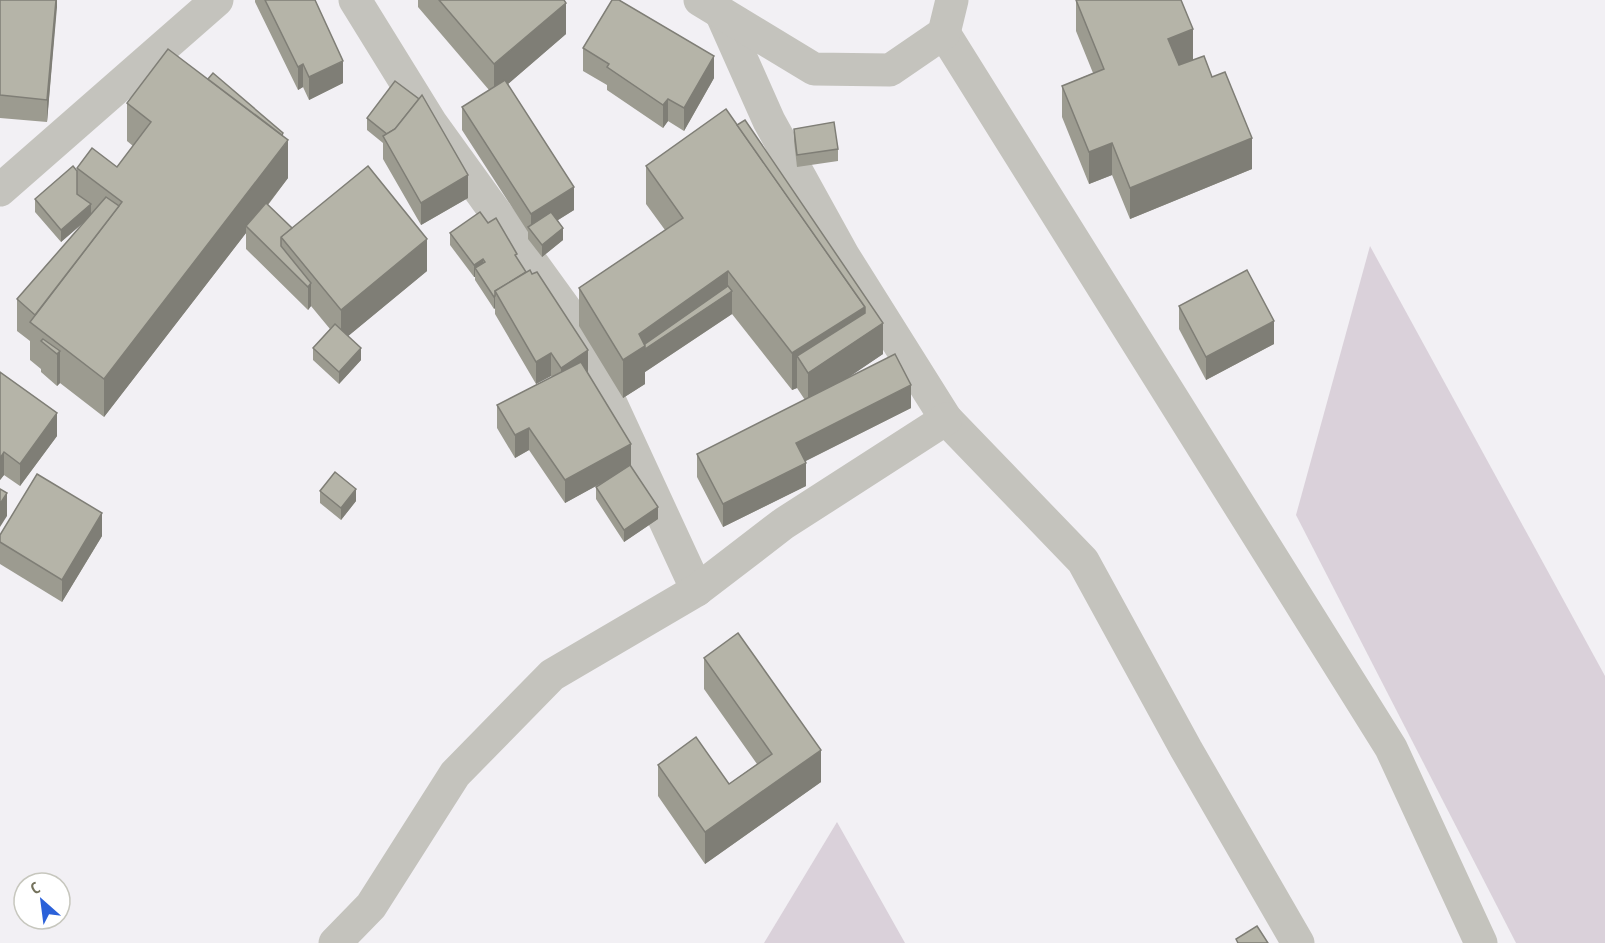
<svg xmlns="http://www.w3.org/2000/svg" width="1605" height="943" viewBox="0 0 1605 943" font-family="'PT Sans Narrow',sans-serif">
<rect width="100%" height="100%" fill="#f2f0f4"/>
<g fill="#dad1da">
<polygon points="1370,246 1605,676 1605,943 1516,943 1296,515"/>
<polygon points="837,822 905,943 764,943"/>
</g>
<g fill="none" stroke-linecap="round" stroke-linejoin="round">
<g stroke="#c4c3bd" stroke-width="33">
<polyline points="355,0 431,123 571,317 697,590"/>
<polyline points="721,13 769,121 843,255 946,419 1083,561 1186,749 1298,943"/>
<polyline points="944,33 1391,748 1481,943"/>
<polyline points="0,190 217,0"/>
<polyline points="335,943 371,906 455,774 552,675 697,590 783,524 946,419"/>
</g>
<polyline stroke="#c4c3bd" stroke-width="33" points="700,0 814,69 890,70 944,33 952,0"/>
</g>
<g fill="#9c9b90">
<polygon points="0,0 57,0 47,122 0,118"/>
<polygon points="255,0 315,0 343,83 309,100 303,87 298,90 255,2"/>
<polygon points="418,0 564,0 566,34 508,84 574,210 558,220 563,240 542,257 528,239 528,232 462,130 462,107 489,90 418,7"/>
<polygon points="1076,0 1193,60 1212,77 1252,169 1130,219 1112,175 1089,184 1062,117 1062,86 1093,73 1076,31"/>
<polygon points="583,48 714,78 684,131 668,121 663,128 607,90 607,85 583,71"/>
<polygon points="127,103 283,137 288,178 268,205 292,228 427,271 348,336 361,360 339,384 313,360 313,348 330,329 311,306 308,310 246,249 246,233 104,417 60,383 57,386 41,372 41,369 30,360 30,341 17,331 17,299 85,221 61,242 35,212 35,199 77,171 77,168 117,167 133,146 127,141"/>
<polygon points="367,118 468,198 421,225 383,159 383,143 367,130"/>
<polygon points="794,129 838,149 838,161 797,167 794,141"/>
<polygon points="646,166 883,354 848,377 911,408 805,461 806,486 723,527 697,477 697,454 805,400 797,388 792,390 732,314 645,372 645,384 623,398 579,326 579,288 665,230 646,204"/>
<polygon points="488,223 517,258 588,373 631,467 658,519 624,542 596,499 596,487 601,483 565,503 529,450 515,458 497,428 497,405 552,377 551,376 536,384 495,314 495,308 494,309 475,280 475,277 474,277 450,245 450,233"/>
<polygon points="1179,306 1274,344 1206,380 1179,329"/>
<polygon points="0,372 57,436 20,486 4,475 0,480"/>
<polygon points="320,491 356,501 341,520 320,503"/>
<polygon points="0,535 102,536 62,602 0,564"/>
<polygon points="704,658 821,782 705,864 658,796 658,765 729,784 757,764 704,689"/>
</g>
<g fill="#7f7e76">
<polygon points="56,0 57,0 57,7 47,122 47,100"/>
<polygon points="566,3 566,34 494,96 494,64"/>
<polygon points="1193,29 1193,61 1168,71 1168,39"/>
<polygon points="714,56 714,78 684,131 684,108"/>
<polygon points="343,61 343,83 309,100 309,77"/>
<polygon points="303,64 303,87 298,90 298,67"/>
<polygon points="668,99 668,121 663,128 663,105"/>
<polygon points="283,133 283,147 288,140 288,178 249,229 246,226 246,233 104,417 104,379"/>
<polygon points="1252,138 1252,169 1130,219 1130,188"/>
<polygon points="1112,143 1112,175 1089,184 1089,152"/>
<polygon points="468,175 468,198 421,225 421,203"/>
<polygon points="574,187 574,210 534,235 531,231 531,214"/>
<polygon points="91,204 91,216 61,242 61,230"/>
<polygon points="563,228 563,240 542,257 542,245"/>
<polygon points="427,239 427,271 341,342 341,310"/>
<polygon points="483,259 483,271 475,268 475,277 474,277 474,265"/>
<polygon points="728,271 728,294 732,291 732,314 645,372 645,384 623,398 623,360 639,334"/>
<polygon points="311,283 311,306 308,310 308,287"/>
<polygon points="495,296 495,308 494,309 494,297"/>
<polygon points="865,307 883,323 883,354 808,405 808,373 797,356 797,388 792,390 792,353"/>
<polygon points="1274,321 1274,344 1206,380 1206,357"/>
<polygon points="361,348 361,360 339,384 339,372"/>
<polygon points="588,350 588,373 561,391 561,368"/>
<polygon points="60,351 60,383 57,386 57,354"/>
<polygon points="551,353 551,376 536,384 536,362"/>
<polygon points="911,385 911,408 796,466 796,443"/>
<polygon points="57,413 57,436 20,486 20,464"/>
<polygon points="529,428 529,450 515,458 515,435"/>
<polygon points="631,444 631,467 565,503 565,480"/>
<polygon points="4,452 4,475 0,480 0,458"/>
<polygon points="806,463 806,486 723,527 723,504"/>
<polygon points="356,489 356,501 341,520 341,508"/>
<polygon points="7,493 7,516 0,527 0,504"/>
<polygon points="658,507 658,519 624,542 624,530"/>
<polygon points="102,513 102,536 62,602 62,580"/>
<polygon points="821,750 821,782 705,864 705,832"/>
</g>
<g fill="#b5b4a8" stroke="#7f7e76" stroke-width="1.5">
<polygon points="0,0 56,0 47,100 0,95"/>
<polygon points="265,0 315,0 343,61 309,77 303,64 298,67"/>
<polygon points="439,0 564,0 566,3 494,64"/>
<polygon points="612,0 619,0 714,56 684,108 668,99 663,105 607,67 609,64 583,48"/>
<polygon points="1076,0 1181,0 1193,29 1168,39 1179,65 1204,56 1212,77 1225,72 1252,138 1130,188 1112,143 1089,152 1062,86 1104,69"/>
<polygon points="168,49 288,140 104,379 30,322 122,202 77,168 92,148 117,167 151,122 127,103"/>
<polygon points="213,73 283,133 282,135 208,79"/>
<polygon points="505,80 574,187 531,214 462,107"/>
<polygon points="395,81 419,99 395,129 387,134 367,118"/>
<polygon points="422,95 468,175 421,203 383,136 395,129"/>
<polygon points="726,109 865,307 792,353 728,271 639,334 645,346 623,360 579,288 683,218 646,166"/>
<polygon points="745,120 883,323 808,373 797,356 865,313 865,307 737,125"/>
<polygon points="834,122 838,149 797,155 794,129"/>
<polygon points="73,166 77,171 77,194 91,204 61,230 35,199"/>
<polygon points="368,166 427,239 341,310 281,237"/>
<polygon points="106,197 119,206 35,315 17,299"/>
<polygon points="266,203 292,228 281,237 281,246 311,283 308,287 246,226"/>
<polygon points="480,212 488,223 496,218 517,254 515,255 526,272 495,291 495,296 494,297 475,268 485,262 483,259 474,265 450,233"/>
<polygon points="551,212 563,228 542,245 528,227"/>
<polygon points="530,270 532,274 537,272 588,350 561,368 551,353 536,362 495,291"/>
<polygon points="1247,270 1274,321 1206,357 1179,306"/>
<polygon points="728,286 732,291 645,349 645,344"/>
<polygon points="335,324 361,348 339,372 313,348"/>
<polygon points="43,339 60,351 57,354 41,341"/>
<polygon points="895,354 911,385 796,443 806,463 723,504 697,454"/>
<polygon points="581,362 631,444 565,480 529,428 515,435 497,405"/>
<polygon points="0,372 57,413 20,464 4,452 0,458"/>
<polygon points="630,465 658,507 624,530 596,487"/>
<polygon points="335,472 356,489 341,508 320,491"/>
<polygon points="37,474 102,513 62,580 0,542 0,535"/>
<polygon points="0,489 7,493 0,504"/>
<polygon points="738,633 821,750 705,832 658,765 696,737 729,784 772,754 704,658"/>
<polygon points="1257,926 1268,943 1238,943 1236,939"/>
</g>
<g transform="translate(42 901) rotate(332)"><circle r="28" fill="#ffffff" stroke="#c7c7be" stroke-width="1.5"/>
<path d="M0-4.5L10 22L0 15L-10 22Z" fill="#2b61d9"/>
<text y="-9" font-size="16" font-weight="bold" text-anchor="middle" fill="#74725c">С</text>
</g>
</svg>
